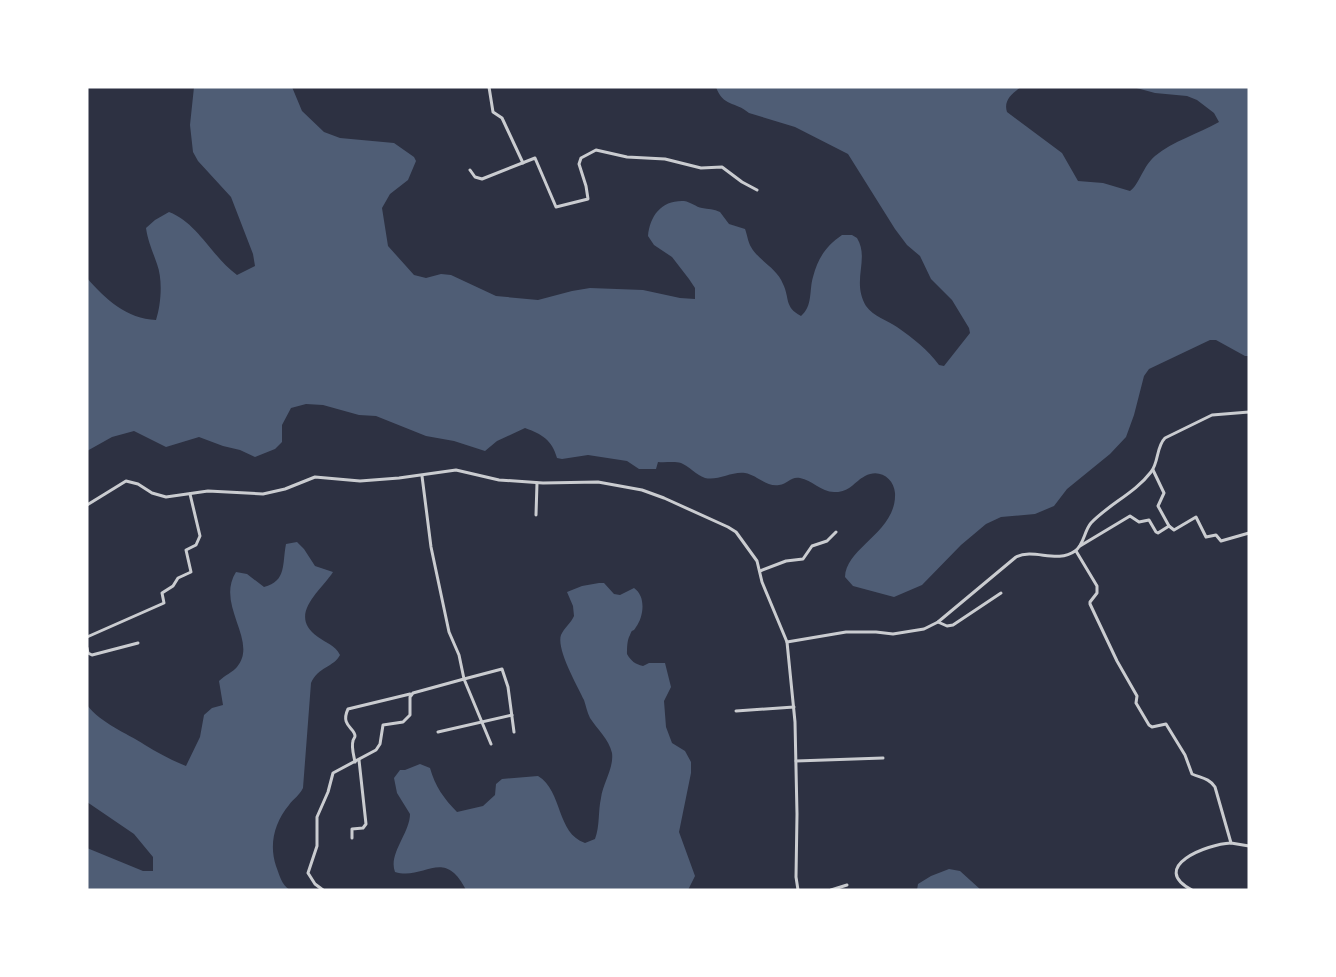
<svg xmlns="http://www.w3.org/2000/svg" width="1336" height="977" viewBox="0 0 1336 977" font-family="'PT Sans',sans-serif">
<rect width="100%" height="100%" fill="#2d3142"/>
<g fill="#4f5d75">
<path d="M194 87H292L302 111 324 132 340 138 394 143 414 157 416 161 408 180 390 194 382 208 388 246 414 275 426 278 441 274 451 275 496 296 538 300 572 291 590 288 643 290 680 298 695 299V288L689 279 672 257 654 245 648 236C650 215 662 200 684 201 691 202 696 207 702 208 708 209 714 209 720 212L729 224 745 229C747 234 748 242 751 247 759 261 777 268 783 284 790 298 784 307 801 316 813 306 809 290 813 277 818 258 826 246 842 235H852L857 238C870 259 851 281 866 306 873 316 888 321 897 327 913 338 928 350 939 365L944 366 970 333 969 328 952 300 931 279 920 256 907 245 895 229 848 154 795 127 749 113C735 101 723 107 716 87H1021C1013 93 1003 100 1007 112L1062 153 1078 181 1103 183 1130 191C1139 185 1143 166 1155 156 1173 141 1198 134 1219 122L1214 113 1197 100 1187 96 1155 93 1133 87H1249V356H1245L1216 340H1210L1149 369 1144 376 1134 415 1126 437 1110 454 1067 489 1054 506 1035 514 1001 517 986 524 961 545 922 585 894 597 853 586 845 577C846 547 897 532 895 493 894 478 879 468 865 476 854 482 849 493 834 492 821 492 812 480 800 478 791 476 788 484 779 485 766 487 757 475 745 473 732 471 718 481 705 478 696 475 689 466 681 463 674 461 665 463 658 462L656 469H639L627 461 588 455 562 459 557 458C552 440 542 434 525 428L497 441 485 451 454 441 426 436 376 416 359 415 323 405 306 404 291 408 282 425V442L275 449 255 457 240 450 223 446 199 437 166 447 134 431 112 437 87 451V278C105 299 127 319 156 320 161 305 163 280 157 264 153 252 148 242 146 228L155 220 169 212C198 223 212 257 237 275L255 266 253 254 231 197 198 161 193 152 190 125Z"/>
<path d="M297 542 304 549 315 566 333 572C320 592 287 615 318 637 326 643 335 645 340 655 334 667 318 667 311 683L303 788C299 796 294 798 289 805 274 823 269 845 276 866 280 876 281 884 290 890H87V848L143 871H153V857L134 834 87 802V705C102 724 125 732 145 745 158 753 171 760 186 766L200 737 204 715 212 708 223 705 219 681C225 675 233 672 237 667 259 641 215 605 236 572L247 574 264 587C287 581 282 564 286 544Z"/>
<path d="M599 583H604L614 594 620 595 634 588C646 596 644 616 636 627 632 634 633 627 630 635 627 640 627 648 627 654 631 661 635 664 643 666L649 663H665L671 687 664 701 666 727 672 743 685 751 691 762V773L679 832 695 876 688 890H466C444 846 424 881 395 872 388 854 410 833 410 814L397 793 394 778 400 770H405L420 764 430 768C435 786 444 799 457 812L483 806 495 795 496 784 502 779 538 776C563 791 556 833 585 843L595 839C600 826 598 811 601 798 603 783 614 768 612 753 609 739 597 729 590 718 587 712 586 706 584 700 578 687 556 649 561 635 564 628 571 623 574 616L573 606 567 592 582 586Z"/>
<polygon points="949,869 960,871 981,890 917,890 918,884 931,876"/>
</g>
<g fill="none" stroke-linecap="round" stroke-linejoin="round">
<g stroke="#caccd0" stroke-width="3">
<polyline points="489,87 493,112 502,118 523,163"/>
<polyline points="470,170 475,177 482,179 535,158 556,207 588,199 586,186 579,164 581,158 596,150 627,157 665,159 701,168 722,167 742,182 757,190"/>
<polyline points="87,505 126,481 138,484 152,493 166,497 208,491 263,494 285,489 315,477 360,481 399,478 456,470 499,480 543,483 598,482 642,490 664,498 728,527 736,532 757,561 762,582 787,642 795,722 797,814 796,877 798,890"/>
<polyline points="536,515 537,483"/>
<polyline points="1169,526 1174,530 1196,517 1206,537 1216,535 1221,541 1249,533"/>
<polyline points="1080,546 1130,516 1139,522 1149,520 1156,532 1158,533 1169,526 1158,506 1164,493 1153,470"/>
<path d="M1076 551 1097 586V593L1090 602V604L1117 661 1137 696 1136 703 1149 725 1152 727 1166 724 1185 755 1192 774C1201 778 1209 778 1215 787L1231 843 1249 846"/>
<polyline points="760,571 786,561 803,559 812,546 827,541 836,532"/>
<polyline points="938,622 947,626 953,625 1001,593"/>
<polyline points="87,637 164,603 162,593 173,586 178,578 191,572 186,550 196,545 200,536 190,494"/>
<path d="M787 642 846 632H876L893 634 924 629 938 622 1016 557C1034 548 1057 564 1075 551 1084 545 1084 531 1091 523 1109 504 1135 493 1151 472 1159 462 1156 447 1165 438L1212 415 1249 412"/>
<polyline points="87,648 88,653 92,655 138,643"/>
<polyline points="736,711 794,707"/>
<polyline points="438,732 512,715"/>
<polyline points="491,744 464,679 502,669 508,687 514,732"/>
<polyline points="796,761 883,758"/>
<path d="M355 762C354 756 351 747 353 741 353 739 355 738 355 736 355 728 340 726 348 709L410 694"/>
<polyline points="352,838 352,829 363,828 366,824 359,760"/>
<polyline points="323,890 315,884 308,873 317,846 317,817 328,792 333,773 376,750 380,744 383,725 403,722 410,715 410,697 413,693 464,679 459,655 449,632 431,547 422,476"/>
<polyline points="831,890 847,885"/>
<path d="M1192 890C1148 867 1207 844 1231 843"/>
</g>
</g>
<rect width="1336" height="977" fill="none" stroke="#ffffff" stroke-width="177"/>
</svg>
